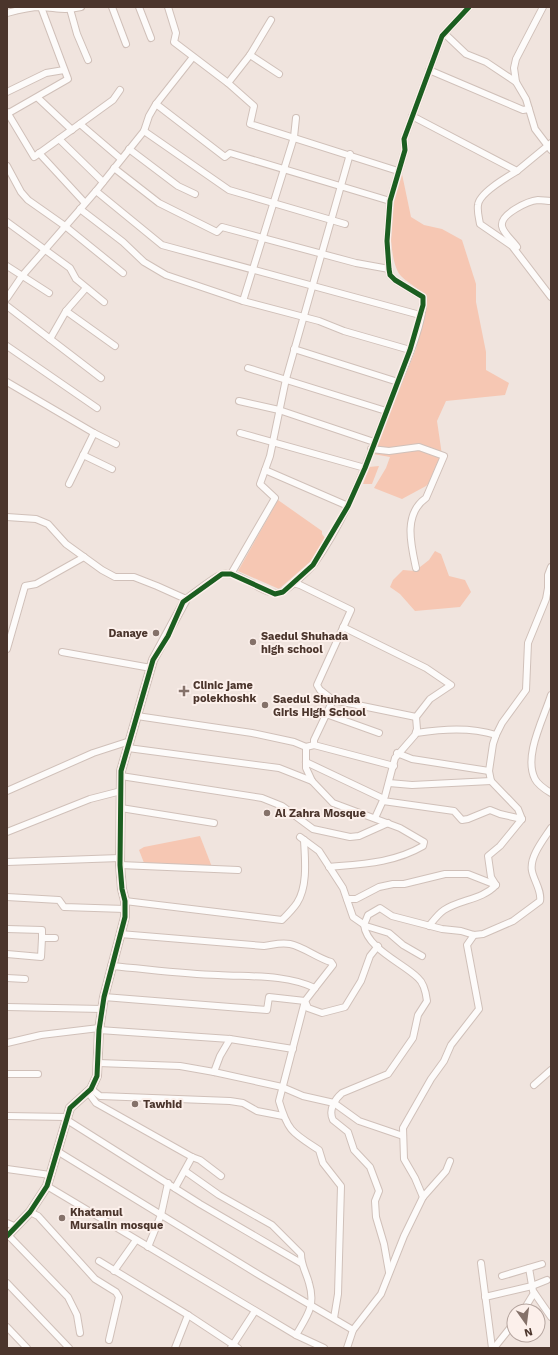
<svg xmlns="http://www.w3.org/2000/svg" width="558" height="1355" viewBox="0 0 558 1355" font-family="'Work Sans',sans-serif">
<rect width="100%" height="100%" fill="#f0e4de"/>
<g fill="#f6c7b3">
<path d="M402 174 411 217 424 225 442 229 462 240 476 284V302L486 352V370L509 383 505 395 446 401 437 421 442 455 433 479 426 486 402 499 374 488 386 468 390 457 373 454 416 349 427 302C422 289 410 285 401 276 390 265 389 222 392 207 394 196 398 185 402 174Z"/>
<polygon points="379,466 372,484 363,484 369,467"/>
<polygon points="278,500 322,531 322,534 325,538 311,561 279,589 238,571"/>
<polygon points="435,551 441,554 449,576 465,580 471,592 460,607 415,611 400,594 390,587 393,580 403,570 415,571 429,560"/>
<polygon points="200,836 212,867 144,863 139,850 144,847"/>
</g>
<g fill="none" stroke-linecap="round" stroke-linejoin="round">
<defs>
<g id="minor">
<polyline points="112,7 126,44"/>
<polyline points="139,7 151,38"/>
<polyline points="168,7 176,33 174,42 228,83 254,106 250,124 398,171"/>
<polyline points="543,7 516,59 514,68 516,82 526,99 535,129 551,150"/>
<polyline points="70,9 77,34 88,60"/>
<path d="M7 13C18 10 29 7 41 7 58 8 63 11 81 7"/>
<polyline points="445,34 466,54 486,62 516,82"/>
<polyline points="250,55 279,74"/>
<polyline points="429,70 523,110 529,109"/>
<polyline points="228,83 250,55 271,20"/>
<polyline points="7,92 46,73 64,70"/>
<polyline points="38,98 72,130"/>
<polyline points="156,104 225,157 230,153 390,201"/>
<polyline points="7,112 34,157 113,100 120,90"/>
<polyline points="7,114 68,79 41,7"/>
<polyline points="412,116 517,171 551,143"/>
<polyline points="80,124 121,159"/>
<polyline points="144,131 229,190 345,224"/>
<polyline points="59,139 103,182"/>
<polyline points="129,149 178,186 195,194"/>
<polyline points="39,153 85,203"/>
<polyline points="7,166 21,192 28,200 65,226 123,273"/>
<polyline points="114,168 159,203 217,232 222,227 356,263 389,269"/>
<path d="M517 171C507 177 479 193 478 205 477 211 479 218 480 224L512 246 551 297"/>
<polyline points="96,191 162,245 420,315"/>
<polyline points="80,209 123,242 144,262 166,275 243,301 319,321 344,331 410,350"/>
<polyline points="7,222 70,268 76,279 104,302"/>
<path d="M517 247C513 241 503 233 502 226 500 214 528 201 538 200 542 200 547 201 551 201"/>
<polyline points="7,266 49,293"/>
<polyline points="7,298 22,276 96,191 144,131 149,116 156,104 193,57"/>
<polyline points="243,301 294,137 296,118"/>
<polyline points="7,306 101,378"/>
<polyline points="66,311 115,346"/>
<polyline points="50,339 66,311 86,288"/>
<polyline points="7,346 97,408"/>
<polyline points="294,349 398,382"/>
<polyline points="248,368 386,411"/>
<polyline points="7,382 94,433 116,444"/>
<polyline points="239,401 279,410 374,442"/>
<polyline points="240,433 365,468"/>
<path d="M371 449 389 451 419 447 444 456 426 498C403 514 411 545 416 568"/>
<polyline points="83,455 112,469"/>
<polyline points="265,470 348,506"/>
<polyline points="69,484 94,433"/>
<path d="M7 517 36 519 48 524 66 544 102 570 115 577H134L157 586 186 599C193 594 216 575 223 574 242 571 266 599 282 592 289 589 309 570 314 564 351 512 371 451 394 392 404 368 425 322 423 297L395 280 390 275 389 269 387 241 390 201 405 150 404 139 442 36 469 7"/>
<polyline points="231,574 275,498 260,484 270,456 286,379 350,154"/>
<polyline points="293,583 300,585 351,610 317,685 320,690 333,700 314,740 314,745 306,747"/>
<polyline points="343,627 426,668 451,685 430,699 416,717 417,729 415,735 395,758 385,796 375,818"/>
<polyline points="7,649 25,586 36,584 84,557"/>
<polyline points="62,652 151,668"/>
<path d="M551 695C544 718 523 756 535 779 538 785 546 790 551 793"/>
<polyline points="333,700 416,717"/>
<polyline points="326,714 379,733"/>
<path d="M137 716 252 733 294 742 306 747V768L312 781 333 803 400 828 424 842 423 846C394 863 362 864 329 867"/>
<path d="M416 733C443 729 470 727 496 735"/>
<polyline points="314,745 394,766"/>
<polyline points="128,748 279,768 312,781"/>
<polyline points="397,753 412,759 489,771"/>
<polyline points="306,762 384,799"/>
<polyline points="121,776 262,798 282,806 313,829 350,837 359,836 388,823"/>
<polyline points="389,783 412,785 491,781"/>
<polyline points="7,791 93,753 130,741"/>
<polyline points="383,801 454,811 462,820 468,819 490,810 500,814 522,819"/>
<polyline points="121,808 214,823"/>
<polyline points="7,832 90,799 121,791"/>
<polyline points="300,837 319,851 343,888 353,917 366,926 389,933 403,945 422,956"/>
<polyline points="7,862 120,858"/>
<polyline points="120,865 238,870"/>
<polyline points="7,897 59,900 64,907 125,909"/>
<polyline points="347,899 356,899 379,887 393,884 404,884 445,874 468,874 496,885"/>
<path d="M125 901 282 920C287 915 293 909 297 903 308 886 305 859 304 840"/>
<path d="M429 926C433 921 438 914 444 910 461 899 482 900 496 885L491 877 488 856 500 846 522 819 518 809 491 781 489 771 493 744 496 735 502 723 526 690 528 643 546 599 548 588V575L551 567"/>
<polyline points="7,929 42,930 42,938 55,938"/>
<path d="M120 934 264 946C273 945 280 942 290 944 304 947 317 958 331 962L333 965 315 988"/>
<polyline points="7,954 41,957 42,938"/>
<path d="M111 966C147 969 182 974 218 975 250 977 285 974 315 988L305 1001 279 1101C288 1132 293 1133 319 1150L323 1163 341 1186 338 1294 334 1318"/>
<polyline points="7,978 25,979"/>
<polyline points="104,997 267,1010 269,997 305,1001"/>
<polyline points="305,1001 308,1008 322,1013 345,1007 361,981 370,956 378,946"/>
<polyline points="7,1007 102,1009"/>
<polyline points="99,1030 230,1039 293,1049"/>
<polyline points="7,1043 41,1035 99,1028"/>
<polyline points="98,1063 180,1066 214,1072 282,1087 303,1096 334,1103 359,1121 403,1136"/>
<polyline points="214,1072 220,1056 230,1039"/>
<polyline points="7,1074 38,1074"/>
<polyline points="534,1085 551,1070"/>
<polyline points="91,1089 100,1096 230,1101 243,1103 257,1111 283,1116"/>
<polyline points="88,1092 96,1103 192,1157 200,1160 221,1176"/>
<polyline points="7,1116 67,1117"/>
<polyline points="67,1120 200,1204 301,1263"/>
<polyline points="57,1151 261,1276 353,1330"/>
<polyline points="7,1169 50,1175"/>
<path d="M185 1171 219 1195 272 1225 301 1254C301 1265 306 1272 309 1283 316 1306 307 1316 296 1335"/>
<polyline points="47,1186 296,1335 324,1348"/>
<polyline points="175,1188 192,1157"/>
<polyline points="423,1197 415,1178 404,1159 403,1128 431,1079 444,1061 451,1045 479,1009 467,945 474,935"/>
<polyline points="30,1212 38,1216 95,1279 116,1292 119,1297 109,1340"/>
<polyline points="7,1223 16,1227"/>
<polyline points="8,1235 68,1297 77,1315 80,1333"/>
<polyline points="148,1247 161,1215 168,1183"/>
<polyline points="99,1261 188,1315 238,1348"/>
<polyline points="481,1263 492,1348"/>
<polyline points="529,1268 533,1291 551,1317"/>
<polyline points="114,1271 136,1240"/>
<path d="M389 1272 384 1244 376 1217 375 1201 379 1191 370 1167 354 1150 348 1132 333 1120C328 1110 335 1099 342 1093L388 1074 413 1038 418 1015 427 1001C426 993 424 983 418 978 403 963 367 949 364 925L368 915 380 908 392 916 442 929 461 931 474 935 483 934 513 921 540 901C542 891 534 881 532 871 529 857 544 839 551 828"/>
<polyline points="502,1276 542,1264"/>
<polyline points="7,1283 69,1348"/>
<polyline points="485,1297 532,1286 547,1280"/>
<polyline points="523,1311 534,1293"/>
<polyline points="7,1327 27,1348"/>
<polyline points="175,1348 188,1315"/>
<polyline points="231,1348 255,1311"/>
<polyline points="347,1348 353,1330 381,1294 404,1236 423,1197 446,1171 450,1161"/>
<polyline points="494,1348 514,1323"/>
</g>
<polyline id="tertiary" points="7,1236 30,1212 47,1186 70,1108 91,1089 97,1076 99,1030 104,997 125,917 125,901 122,889 120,865 121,771 153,660 186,599"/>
</defs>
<use href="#minor" stroke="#d0c0b9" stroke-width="8"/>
<use href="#tertiary" stroke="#d0c0b9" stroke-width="10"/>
<use href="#minor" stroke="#fdfbfa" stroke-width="6"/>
<use href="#tertiary" stroke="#fdfbfa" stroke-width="8"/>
<defs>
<polyline id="cycleway" points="7,1236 30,1212 47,1186 70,1108 91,1089 97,1076 99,1030 104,997 125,917 125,901 122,889 120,865 121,771 153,660 168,636 183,602 222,574 231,574 275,594 283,592 313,565 348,506 365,468 410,350 423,305 423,297 395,280 390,275 389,269 387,241 390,201 405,150 404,139 442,36 469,7"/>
</defs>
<use href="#cycleway" stroke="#fcf0eb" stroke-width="8"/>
<use href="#cycleway" stroke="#1b5e20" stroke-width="5"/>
</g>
<g fill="#85726a" stroke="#fcf0eb" stroke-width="1.5">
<circle cx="156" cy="633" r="4"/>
<circle cx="253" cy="642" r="4"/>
<path d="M182 685h4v4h4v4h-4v4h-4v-4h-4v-4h4z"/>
<circle cx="265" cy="705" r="4"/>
<circle cx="267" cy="813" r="4"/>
<circle cx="135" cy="1104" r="4"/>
<circle cx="62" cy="1218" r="4"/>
</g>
<g text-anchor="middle" stroke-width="4" stroke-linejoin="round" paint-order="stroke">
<g font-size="11" font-weight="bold" fill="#4b352c" stroke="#fcf0eb" text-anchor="start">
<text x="148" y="637" text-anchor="end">Danaye</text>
<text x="261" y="640">Saedul Shuhada<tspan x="261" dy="13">high school</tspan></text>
<text x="193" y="689">Clinic jame<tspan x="193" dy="13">polekhoshk</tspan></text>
<text x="273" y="703">Saedul Shuhada<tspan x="273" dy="13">Girls High School</tspan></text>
<text x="275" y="817">Al Zahra Mosque</text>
<text x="143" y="1108">Tawhid</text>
<text x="70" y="1216">Khatamul<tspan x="70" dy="13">Mursalin mosque</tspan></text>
</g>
</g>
<rect width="558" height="1355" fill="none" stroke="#4b352c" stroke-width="16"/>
<g transform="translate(526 1323) rotate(166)"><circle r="19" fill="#fcf0eb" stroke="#b5a59f"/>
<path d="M0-3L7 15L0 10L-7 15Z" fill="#85726a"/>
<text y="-6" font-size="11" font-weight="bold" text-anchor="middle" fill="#4b352c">N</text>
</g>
</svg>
